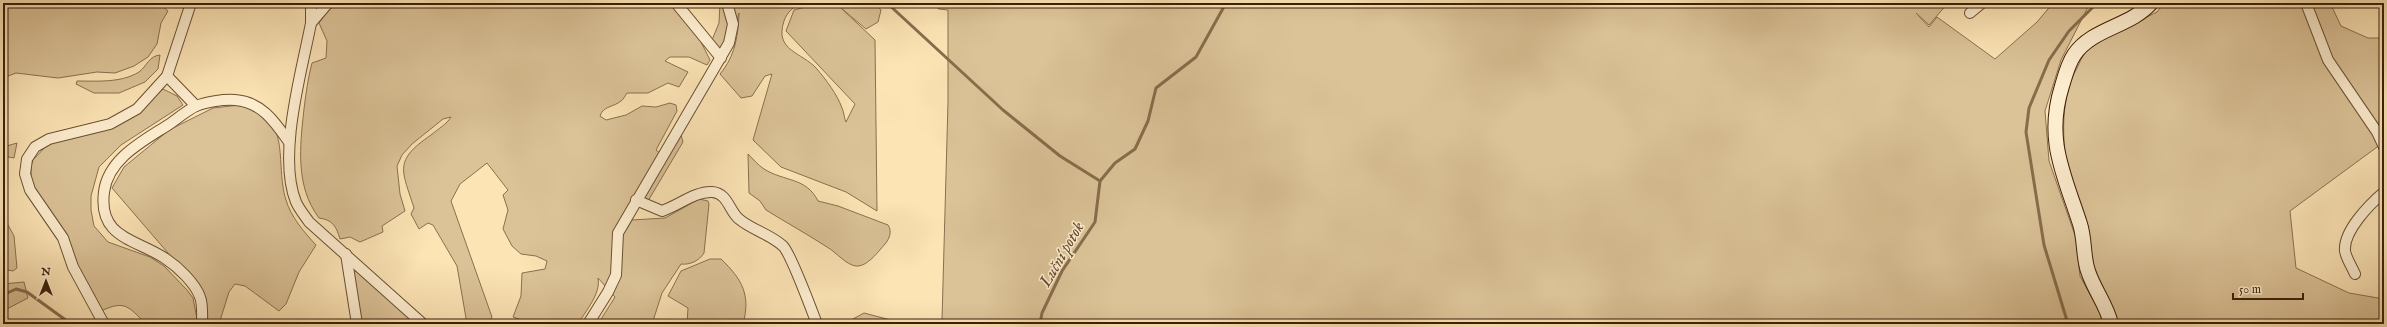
<svg xmlns="http://www.w3.org/2000/svg" width="2387" height="327" viewBox="0 0 2387 327" font-family="'IM FELL English',serif">
<rect width="100%" height="100%" fill="#fce4b5"/>
<filter id="stains"><feTurbulence type="fractalNoise" baseFrequency=".005" numOctaves="4"/><feColorMatrix values="0 0 0 0 .2 0 0 0 0 .09 0 0 0 0 .02 0 0 0 .5 -.17"/></filter>
<radialGradient id="worn" r=".72"><stop offset=".6" stop-color="#630" stop-opacity="0"/><stop offset="1" stop-color="#630" stop-opacity=".3"/></radialGradient>
<g fill="#dbc297" stroke="#8a704f">
<polygon points="3,3 158,3 168,11 161,23 157,44 148,57 134,66 115,73 97,72 58,78 16,73 3,78"/>
<path d="M333 3H673L698 36 710 60 707 65 689 57H670L665 61 688 72 679 87 668 83 648 93H627C625 96 623 100 621 101 614 107 603 106 600 116L606 120 626 115 642 106 656 107 670 103 676 105 677 111 656 150 667 159 681 135 683 142 648 201 635 197 620 223 626 230 632 220 665 218 699 199 708 201 709 204 704 253C699 261 690 265 681 264L662 293 652 324H598L615 297 598 278C601 294 586 310 578 324H533L513 317 521 296 522 273 545 269 547 261 536 256 521 254 512 246 503 229 508 210 503 195 508 190 487 163 460 184 451 201 492 317 488 324H467L457 266 433 225 428 223 419 229 411 214 414 208C402 170 393 161 431 135 438 129 447 124 451 117L443 119 412 144 402 155 397 166 400 194 405 211 382 226 383 232 360 242 350 237 340 239C336 226 333 220 319 218 295 186 300 146 304 109 306 93 308 78 312 63L326 58 327 41 319 23Z"/>
<path d="M720 3H803C794 6 787 12 784 21 774 51 802 52 817 69 826 80 837 94 842 108 844 112 844 118 846 122L855 104 786 31 794 10 821 3H874L881 10 878 22 866 29 841 8 875 40 877 211 846 192 781 167 753 140 772 74 765 76 752 96 741 98 720 74C735 56 738 37 739 13L731 44 721 49 712 40 719 23Z"/>
<polygon points="930,3 1948,3 1929,25 1916,13 1929,27 1937,17 1995,59 2037,22 2053,3 2088,3 2089,5 2061,60 2045,111 2049,161 2076,238 2080,276 2101,315 2102,324 916,324 942,320 948,102 948,10 939,9"/>
<path d="M2164 3H2327L2332 7 2341 26 2368 38H2384V142L2290 211 2296 268 2349 293 2384 299V324H2114C2089 257 2040 134 2077 68 2080 62 2083 54 2088 49 2101 38 2139 21 2157 12Z"/>
<path d="M160 55 158 69 145 82 119 93H94L76 84 77 81C98 81 121 83 139 72 147 66 149 56 160 55Z"/>
<path d="M163 89 177 96 183 105 121 145 99 167 91 196V210L94 226 108 242 150 257 164 266 187 290 193 298 198 324H183L176 320 146 324C128 306 125 300 101 311L31 181V166L33 160 48 144 112 127 130 119Z"/>
<path d="M240 105C294 115 274 162 286 200 291 217 304 232 316 245L299 272 286 304 279 311 245 286 235 284 229 292 219 324H207L205 302 199 289 112 188 124 167 169 130 213 108Z"/>
<polygon points="17,143 14,158 3,156 3,147"/>
<path d="M748 154C753 159 758 165 764 169 785 182 806 177 818 201L838 206 888 225C892 231 890 238 885 244 878 252 867 267 856 266 846 265 836 252 827 247 807 234 787 223 766 210L760 201 749 193Z"/>
<polygon points="3,216 14,236 17,268 13,271 3,269"/>
<path d="M710 259H721C742 279 751 295 743 324H687L688 308 668 296 681 271Z"/>
<polygon points="352,271 358,271 418,324 358,324"/>
<polygon points="24,282 28,298 3,311 3,284"/>
<polygon points="864,313 906,324 852,324 853,319"/>
</g>
<g fill="none" stroke-linecap="round" stroke-linejoin="round">
<g stroke="#876d4c" stroke-width="3">
<polyline points="887,3 1003,110 1060,156 1100,181"/>
<polyline points="3,295 16,289 27,292 67,321 100,321"/>
<polyline points="106,321 128,324"/>
<polyline points="1040,324 1042,313 1062,271 1095,222 1100,181 1115,163 1135,149 1148,121 1156,88 1196,57 1226,3"/>
<polyline points="2068,324 2044,245 2026,132 2029,108 2049,60 2069,31 2097,3"/>
</g>
<defs>
<g id="street">
<path d="M311 3V23C302 71 277 155 296 202 299 209 305 216 309 222L423 324"/>
<polyline points="676,3 721,58"/>
<polyline points="2306,3 2328,60 2377,132 2384,147"/>
<polyline points="1970,13 1982,3"/>
<polyline points="311,23 328,3"/>
<polyline points="167,76 196,106"/>
<path d="M636 200 662 211C679 205 696 191 712 192 728 193 729 211 739 219 752 230 770 234 783 246 791 254 812 311 817 324"/>
<polyline points="346,254 357,324"/>
<path d="M2355 274C2352 267 2346 258 2345 251 2343 231 2370 204 2384 192"/>
<polyline points="104,324 73,267 63,238 30,190 25,174 27,159 35,147 49,139 110,124 137,109 167,76 191,3"/>
<path d="M202 324C202 316 203 304 200 297 195 283 178 267 166 259 137 239 98 239 104 192 108 159 143 141 168 125 177 119 186 111 196 106 206 102 224 99 235 100 262 102 275 122 289 142"/>
<polyline points="588,324 608,292 616,275 618,233 729,43 733,24 727,3"/>
</g>
<path id="secondary" d="M2111 324C2107 305 2094 290 2088 271 2083 257 2085 239 2080 224 2064 174 2045 140 2062 86 2065 76 2068 64 2074 55 2092 28 2130 27 2151 3"/>
</defs>
<use href="#street" stroke="#6a5032" stroke-width="12"/>
<use href="#secondary" stroke="#3a1e07" stroke-width="16"/>
<use href="#street" stroke="#fdedcf" stroke-width="10"/>
<use href="#secondary" stroke="#fdedcf" stroke-width="14"/>
</g>
<g text-anchor="middle" stroke-width="3" stroke-linejoin="round" paint-order="stroke">
<g font-size="17" font-style="italic" fill="#674c2f" stroke="#fdedcf">
<text transform="translate(1061 254) rotate(-60)" y="6">Luční potok</text>
</g>
</g>
<rect width="2387" height="327" fill="none" stroke="#fce4b5" stroke-width="16"/>
<rect x="4" y="4" width="2379" height="319" fill="none" stroke="#3a1e07" stroke-width="2"/>
<rect x="8" y="8" width="2371" height="311" fill="none" stroke="#3a1e07"/>
<g transform="translate(46 281)" stroke="#fdedcf" stroke-width="3" paint-order="stroke">
<path d="M0-3L7 15L0 10L-7 15Z" fill="#3a1e07"/>
<text y="-6" font-size="11" font-weight="bold" text-anchor="middle" fill="#3a1e07">N</text>
</g>
<path d="M2233 293v6h70v-6" fill="none" stroke="#3a1e07" stroke-width="2"/>
<text x="2239" y="293" font-size="12" fill="#3a1e07" stroke="#fdedcf" stroke-width="3" paint-order="stroke">50 m</text>
<rect width="100%" height="100%" filter="url(#stains)"/>
<rect width="100%" height="100%" fill="url(#worn)"/>
</svg>
